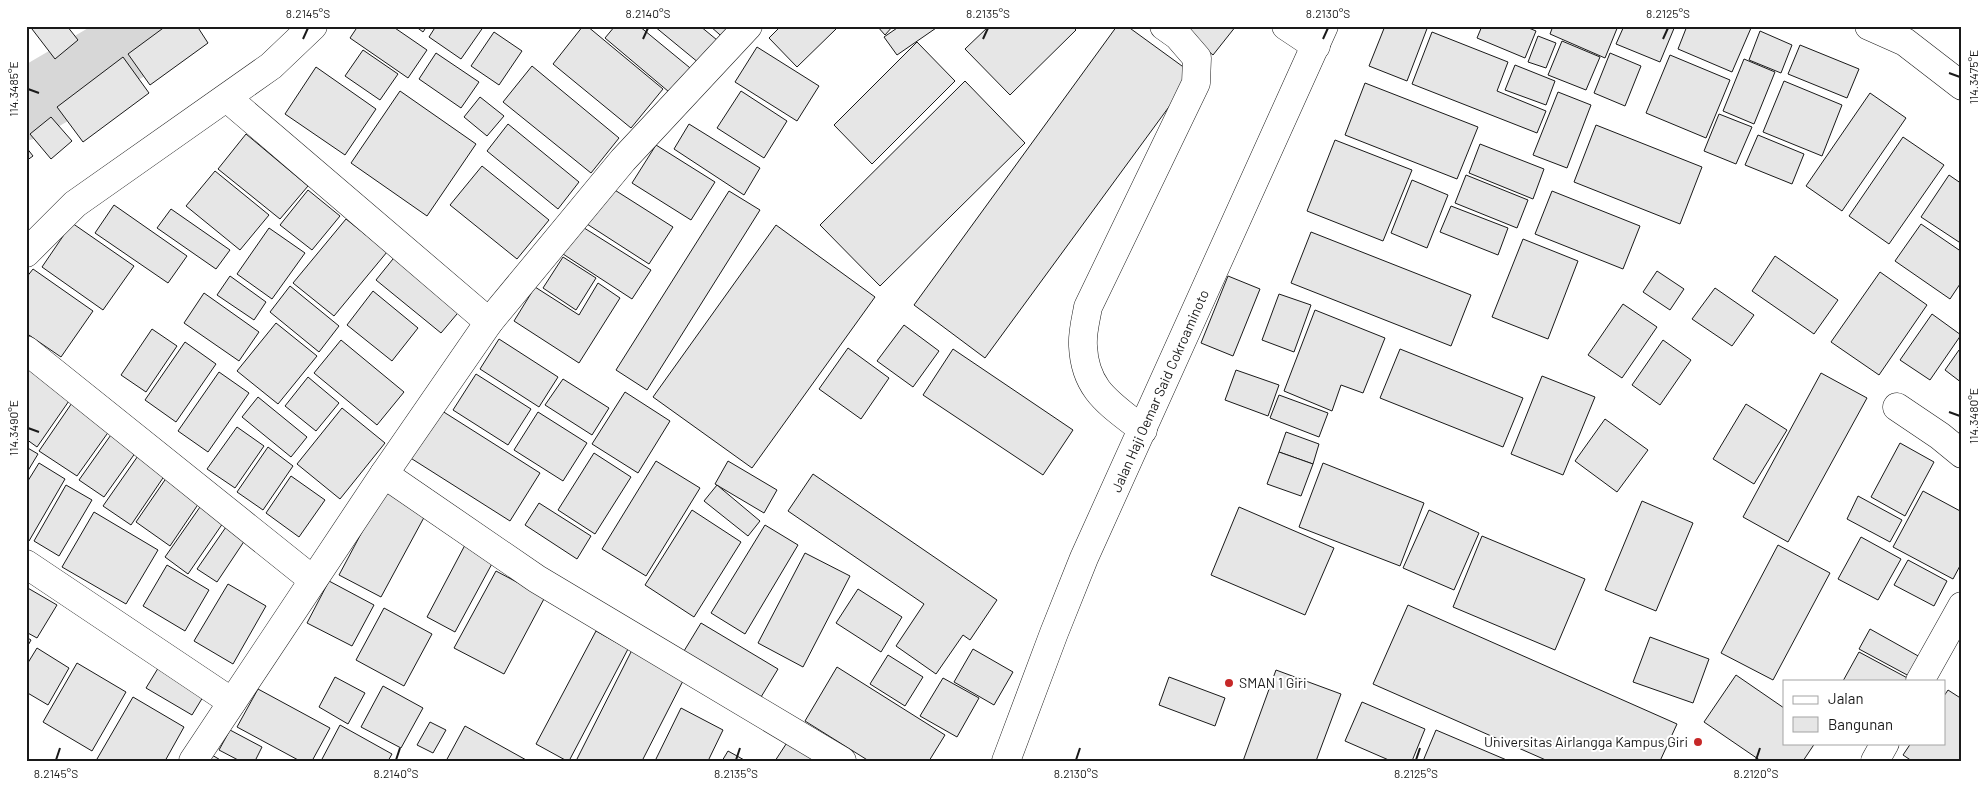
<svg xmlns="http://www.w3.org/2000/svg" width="1988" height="787" viewBox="0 0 1988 787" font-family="Barlow,sans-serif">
<rect width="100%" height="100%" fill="#fff"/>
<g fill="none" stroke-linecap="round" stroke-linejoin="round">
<polyline stroke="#d7d7d7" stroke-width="70" points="26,105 161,26"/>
</g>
<g fill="#e6e6e6" stroke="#1a1a1a">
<polygon points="36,26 67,26 78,40 55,59 32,29"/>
<polygon points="166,26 197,26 208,43 150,85 128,54"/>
<polygon points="358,26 392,26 427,50 408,78 350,38"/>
<polygon points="415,26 427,26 423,32"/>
<polygon points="436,26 484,26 461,59 429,37"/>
<polygon points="583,26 587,26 663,89 631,128 553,64"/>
<polygon points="615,26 639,26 695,72 675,97 605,38"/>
<polygon points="654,26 700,26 717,40 699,63"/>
<polygon points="710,26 741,26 728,42"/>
<polygon points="781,26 833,26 836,29 797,67 769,38"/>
<polygon points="877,26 893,26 885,35"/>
<polygon points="900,26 939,26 897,55 884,37"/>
<polygon points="989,26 1072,26 1076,30 1010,95 965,49"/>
<polygon points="1117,26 1127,26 1193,74 985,358 914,305"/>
<polygon points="1178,26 1236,26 1213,55"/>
<polygon points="1385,26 1428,26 1407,81 1369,66"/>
<polygon points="1482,26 1524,26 1536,31 1525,58 1477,38"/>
<polygon points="1553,26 1618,26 1605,58 1550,34"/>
<polygon points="1624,26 1675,26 1660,62 1616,44"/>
<polygon points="1687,26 1747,26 1751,28 1732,72 1678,49"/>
<polygon points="1760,31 1792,45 1781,73 1749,60"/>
<polygon points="494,32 522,51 499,85 471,66"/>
<polygon points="1432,32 1508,62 1497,91 1546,111 1537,133 1412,84"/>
<polygon points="1538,36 1556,43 1546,68 1528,62"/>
<polygon points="1562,41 1600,57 1586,90 1548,75"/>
<polygon points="917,42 955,81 872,164 834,125"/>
<polygon points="1800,45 1859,69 1847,98 1788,74"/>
<polygon points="757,47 819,86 797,121 735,82"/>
<polygon points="363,50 398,74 380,100 345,76"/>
<polygon points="436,53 479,82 461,108 419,79"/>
<polygon points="1610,53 1641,66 1625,106 1594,93"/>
<polygon points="1670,55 1730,80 1706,138 1646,113"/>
<polygon points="123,57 149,93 83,142 57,107"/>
<polygon points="1744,59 1775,72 1754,124 1723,111"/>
<polygon points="1515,65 1555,81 1546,105 1505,90"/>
<polygon points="532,66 619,138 591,173 503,102"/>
<polygon points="316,67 376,109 345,155 285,114"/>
<polygon points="965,81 1025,143 880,286 820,225"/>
<polygon points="1784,81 1842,105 1822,156 1763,132"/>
<polygon points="1365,83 1478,127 1457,179 1345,135"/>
<polygon points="400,91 476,144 427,216 351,163"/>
<polygon points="741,91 787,121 764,158 717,128"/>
<polygon points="1558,92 1591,105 1567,168 1533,155"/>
<polygon points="1870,93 1906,118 1842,211 1806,186"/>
<polygon points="480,97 504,116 487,136 464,117"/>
<polygon points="1719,114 1752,127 1736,164 1704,151"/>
<polygon points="51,117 72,141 51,159 30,134"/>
<polygon points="508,124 579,182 558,209 487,151"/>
<polygon points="689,124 760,168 744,195 674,149"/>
<polygon points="1596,125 1702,167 1680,224 1574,182"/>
<polygon points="246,134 308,186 280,219 218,169"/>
<polygon points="1758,135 1804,154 1792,184 1745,165"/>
<polygon points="1903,137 1944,165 1889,244 1849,216"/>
<polygon points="1335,140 1412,170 1383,241 1307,211"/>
<polygon points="1480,144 1544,169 1533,199 1469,173"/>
<polygon points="656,145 715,182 691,220 632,183"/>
<polygon points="26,147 33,156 26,161"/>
<polygon points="482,166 549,220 517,259 450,205"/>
<polygon points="215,171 269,215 240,250 186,206"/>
<polygon points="1466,175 1528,200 1517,228 1455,203"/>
<polygon points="1949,175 1962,184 1962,244 1921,217"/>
<polygon points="1412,180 1448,195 1427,248 1391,233"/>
<polygon points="610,187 673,227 649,264 587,224"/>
<polygon points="308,190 340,216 312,250 280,225"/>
<polygon points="729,191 760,210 647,390 616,370"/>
<polygon points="1552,191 1640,226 1623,269 1535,234"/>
<polygon points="114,205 187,256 168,283 95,233"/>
<polygon points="1451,206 1508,228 1498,255 1440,232"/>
<polygon points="171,209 230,250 216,269 157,228"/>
<polygon points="346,219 387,252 334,316 293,283"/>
<polygon points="72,223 134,266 103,310 42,267"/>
<polygon points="1921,224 1962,252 1962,281 1950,299 1895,261"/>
<polygon points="776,225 875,297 752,468 653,397"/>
<polygon points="581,226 651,270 632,299 563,254"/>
<polygon points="269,228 305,253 272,299 237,274"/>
<polygon points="1311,232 1471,295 1451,346 1291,283"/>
<polygon points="1523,239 1578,261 1548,339 1492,317"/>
<polygon points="397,254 462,308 441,333 376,280"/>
<polygon points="1775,256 1838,300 1814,334 1752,291"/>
<polygon points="563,257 596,278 576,310 543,288"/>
<polygon points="33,269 93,311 61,357 26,333 26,278"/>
<polygon points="1657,271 1684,289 1670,310 1643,292"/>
<polygon points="1880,272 1927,305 1879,375 1831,342"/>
<polygon points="230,276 266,302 254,320 217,295"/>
<polygon points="1228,276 1260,289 1233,356 1201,343"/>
<polygon points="598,283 620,298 579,363 514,321 535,287 579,315"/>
<polygon points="290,286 339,326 319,352 270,312"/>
<polygon points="1715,288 1754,315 1732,346 1692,319"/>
<polygon points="373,291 418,328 392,361 347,325"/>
<polygon points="204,293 259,332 239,361 184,323"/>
<polygon points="1279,294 1311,305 1294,352 1262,340"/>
<polygon points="1623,304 1657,327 1622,378 1588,355"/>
<polygon points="1315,310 1385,338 1363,393 1341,385 1332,411 1284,391"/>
<polygon points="1932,314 1961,335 1930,380 1900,360"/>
<polygon points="276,323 317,356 278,404 237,371"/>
<polygon points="904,325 939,351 913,387 877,361"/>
<polygon points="152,329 177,346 146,392 121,375"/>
<polygon points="499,339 558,377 539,407 480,369"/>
<polygon points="341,340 404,392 377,425 314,373"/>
<polygon points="1663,340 1691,360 1660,405 1632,385"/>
<polygon points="185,342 216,364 176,422 145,400"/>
<polygon points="848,348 889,378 861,419 819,389"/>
<polygon points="953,349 1073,430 1043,475 923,395"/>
<polygon points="1400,349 1523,398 1503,447 1380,398"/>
<polygon points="1959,350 1962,352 1962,383 1945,370"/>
<polygon points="26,367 71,398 37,447 26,439"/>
<polygon points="1236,370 1279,385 1268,416 1225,400"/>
<polygon points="219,372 249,393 208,452 178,431"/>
<polygon points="1821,373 1867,398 1788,542 1743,517"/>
<polygon points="476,374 531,409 508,445 453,410"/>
<polygon points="1542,376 1595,397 1563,475 1511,454"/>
<polygon points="308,377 339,403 316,431 285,406"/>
<polygon points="563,379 609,408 592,435 545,405"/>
<polygon points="625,392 670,421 638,473 592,444"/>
<polygon points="1279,395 1328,413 1319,437 1270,418"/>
<polygon points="258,397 307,437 291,457 242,417"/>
<polygon points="74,400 112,427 77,476 39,451"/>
<polygon points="1746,404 1787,430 1754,484 1713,459"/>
<polygon points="342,408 385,443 340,499 297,464"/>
<polygon points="439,409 540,473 510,521 409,457"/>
<polygon points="538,412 587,443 563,481 514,450"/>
<polygon points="1605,419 1648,450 1617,492 1575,461"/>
<polygon points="237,427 264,446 235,488 207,469"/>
<polygon points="113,432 138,449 104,497 79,480"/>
<polygon points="1286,432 1319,444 1313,464 1279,452"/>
<polygon points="1900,443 1934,462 1905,516 1871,497"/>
<polygon points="26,447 38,454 26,474"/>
<polygon points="268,447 293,466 263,510 237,492"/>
<polygon points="1279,452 1313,464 1301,496 1267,484"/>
<polygon points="140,453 167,472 131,525 103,506"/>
<polygon points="594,453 631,477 595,534 558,510"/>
<polygon points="656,461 700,488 646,576 602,549"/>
<polygon points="728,461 777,490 764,513 715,484"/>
<polygon points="39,463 65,479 29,541 26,539 26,484"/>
<polygon points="1323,463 1424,503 1400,566 1299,527"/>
<polygon points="813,474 997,600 970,640 963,635 936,674 896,646 924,604 788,511"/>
<polygon points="291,476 325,500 299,537 266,513"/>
<polygon points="167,477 201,500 170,546 136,522"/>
<polygon points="66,485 92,500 59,556 34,541"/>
<polygon points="717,485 760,521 748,536 704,501"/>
<polygon points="386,487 428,510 381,597 339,575"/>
<polygon points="1923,491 1962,512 1962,562 1953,579 1893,547"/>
<polygon points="1858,496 1902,520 1890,542 1847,519"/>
<polygon points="1642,501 1693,523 1656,611 1605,590"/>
<polygon points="539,503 591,536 577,559 525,525"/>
<polygon points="200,507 223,523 188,574 165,557"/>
<polygon points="1239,507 1334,548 1305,615 1211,575"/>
<polygon points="692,510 741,542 694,617 645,585"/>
<polygon points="1429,510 1479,533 1454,590 1403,568"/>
<polygon points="94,512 158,550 126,604 62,567"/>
<polygon points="765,525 798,545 745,634 711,613"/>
<polygon points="226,527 245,540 217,582 197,569"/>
<polygon points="1482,536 1585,579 1555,650 1453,607"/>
<polygon points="1861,537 1901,559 1878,600 1838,579"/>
<polygon points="465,545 494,560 455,632 427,617"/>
<polygon points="1778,545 1830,573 1773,680 1721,653"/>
<polygon points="805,553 850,576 803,667 758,643"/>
<polygon points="1908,560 1947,581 1934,606 1894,585"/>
<polygon points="167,565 209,590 185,631 143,606"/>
<polygon points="496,571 545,597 504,674 454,648"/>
<polygon points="329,581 374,605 352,646 307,623"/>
<polygon points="228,584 266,606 233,664 194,641"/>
<polygon points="26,587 57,605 37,638 26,632"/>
<polygon points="858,589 902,617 881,652 836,623"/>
<polygon points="1408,605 1677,724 1660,761 1548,761 1373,684"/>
<polygon points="384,608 432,634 404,686 356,660"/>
<polygon points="701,623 778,669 761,697 684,651"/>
<polygon points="1870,629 1920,657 1909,676 1859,649"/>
<polygon points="596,631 628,649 569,761 567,761 536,744"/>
<polygon points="26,637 31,640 26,649"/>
<polygon points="1650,637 1709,659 1693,703 1633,682"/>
<polygon points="37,648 69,668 48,705 26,692 26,666"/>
<polygon points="633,648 686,675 642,761 576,761"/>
<polygon points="973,649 1013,672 994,705 954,682"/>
<polygon points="1859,652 1913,681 1843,681"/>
<polygon points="888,655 923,677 905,706 870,684"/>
<polygon points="77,663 126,692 92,751 43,722"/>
<polygon points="160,665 206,692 192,715 146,688"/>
<polygon points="837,667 945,735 929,761 869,761 805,721"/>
<polygon points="1276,670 1341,694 1316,761 1243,761"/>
<polygon points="1736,675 1784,708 1784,743 1815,743 1803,761 1761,761 1704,722"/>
<polygon points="335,677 365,693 348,724 319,707"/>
<polygon points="1169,677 1225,698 1215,726 1159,705"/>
<polygon points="943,678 979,698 957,737 920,716"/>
<polygon points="383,686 423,708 401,748 361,727"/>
<polygon points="258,689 330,728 312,761 300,761 237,727"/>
<polygon points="1948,690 1962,699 1962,761 1912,761 1903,755 1911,743 1944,743 1944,696"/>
<polygon points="133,697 184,727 165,761 100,761 97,759"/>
<polygon points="1362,702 1425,729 1412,761 1391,761 1345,741"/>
<polygon points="681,708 723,730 708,761 655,761"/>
<polygon points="430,722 446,730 433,753 417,745"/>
<polygon points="340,725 392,754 388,761 321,761"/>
<polygon points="465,726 528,761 446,761"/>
<polygon points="230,730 262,747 255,761 240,761 219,750"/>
<polygon points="1436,730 1509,761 1423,761"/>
<polygon points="790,738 827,761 775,761"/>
<polygon points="728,751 746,761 722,761"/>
<polygon points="212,755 222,761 209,761"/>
</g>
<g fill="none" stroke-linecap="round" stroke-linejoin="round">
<defs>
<g id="minor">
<polyline points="1286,26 1316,46"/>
<polyline points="1869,26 1905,42 1962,86"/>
<polyline points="227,98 489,322"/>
<polyline points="26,253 75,204 271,66 313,26"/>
<polyline points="26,350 313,580"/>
<polyline points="1897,407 1940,436 1962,454"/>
<path d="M1143 430C1111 404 1085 391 1083 346 1082 333 1086 319 1088 307L1196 83 1197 58 1178 36 1164 26"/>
<polyline points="384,474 537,579 842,761"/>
<polyline points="26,564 232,702"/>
<polyline points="1920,681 1962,606"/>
<polyline points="193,761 384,474 489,322 623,160 748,26"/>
<polyline points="1875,761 1885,743"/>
</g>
<polyline id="major" points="1006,761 1054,633 1084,558 1324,26"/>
</defs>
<use href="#minor" stroke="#1a1a1a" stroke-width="29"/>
<use href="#major" stroke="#1a1a1a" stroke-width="29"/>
<use href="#minor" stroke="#fff" stroke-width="28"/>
<use href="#major" stroke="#fff" stroke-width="28"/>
</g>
<path fill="none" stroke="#1a1a1a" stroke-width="2" d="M303 39 308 28M643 39 648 28M983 39 988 28M1323 39 1328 28M1663 39 1668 28M1949 73 1960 77M28 89 39 93M1949 412 1960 416M28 428 39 432M56 760 60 748M396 760 400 748M736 760 740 748M1076 760 1080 748M1416 760 1420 748M1756 760 1760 748"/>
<g fill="#c62828" stroke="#fff" stroke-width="2">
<circle cx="1229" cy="683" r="5"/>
<circle cx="1698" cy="742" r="5"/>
</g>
<g text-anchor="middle" stroke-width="4" stroke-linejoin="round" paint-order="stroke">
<g font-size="14" fill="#1a1a1a" stroke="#fff">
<text transform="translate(1160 391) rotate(-66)" y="5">Jalan Haji Oemar Said Cokroaminoto</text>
</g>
<g font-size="14" fill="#1a1a1a" stroke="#fff" text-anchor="start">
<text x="1239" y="688">SMAN 1 Giri</text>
<text x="1688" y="747" text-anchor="end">Universitas Airlangga Kampus Giri</text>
</g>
</g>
<rect width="1988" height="787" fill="none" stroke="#ffffff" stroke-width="55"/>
<rect x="1783" y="680" width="162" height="65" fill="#ffffff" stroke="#a3a3a3"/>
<rect x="1793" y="696" width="25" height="8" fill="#ffffff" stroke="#a3a3a3"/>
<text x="1828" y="704" font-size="15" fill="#1a1a1a">Jalan</text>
<rect x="1793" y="717" width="25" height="15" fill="#e6e6e6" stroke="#a3a3a3"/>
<text x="1828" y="730" font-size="15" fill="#1a1a1a">Bangunan</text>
<rect x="28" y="28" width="1932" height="732" fill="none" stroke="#1a1a1a" stroke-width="2"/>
<g font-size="12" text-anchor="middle" fill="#1a1a1a">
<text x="308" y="18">8.2145°S</text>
<text x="648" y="18">8.2140°S</text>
<text x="988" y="18">8.2135°S</text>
<text x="1328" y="18">8.2130°S</text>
<text x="1668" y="18">8.2125°S</text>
<text transform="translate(1974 77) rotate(-90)" y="4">114.3475°E</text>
<text transform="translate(14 89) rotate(-90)" y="4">114.3485°E</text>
<text transform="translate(1974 416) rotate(-90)" y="4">114.3480°E</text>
<text transform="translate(14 428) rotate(-90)" y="4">114.3490°E</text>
<text x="56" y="778">8.2145°S</text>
<text x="396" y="778">8.2140°S</text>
<text x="736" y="778">8.2135°S</text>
<text x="1076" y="778">8.2130°S</text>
<text x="1416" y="778">8.2125°S</text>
<text x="1756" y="778">8.2120°S</text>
</g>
</svg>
